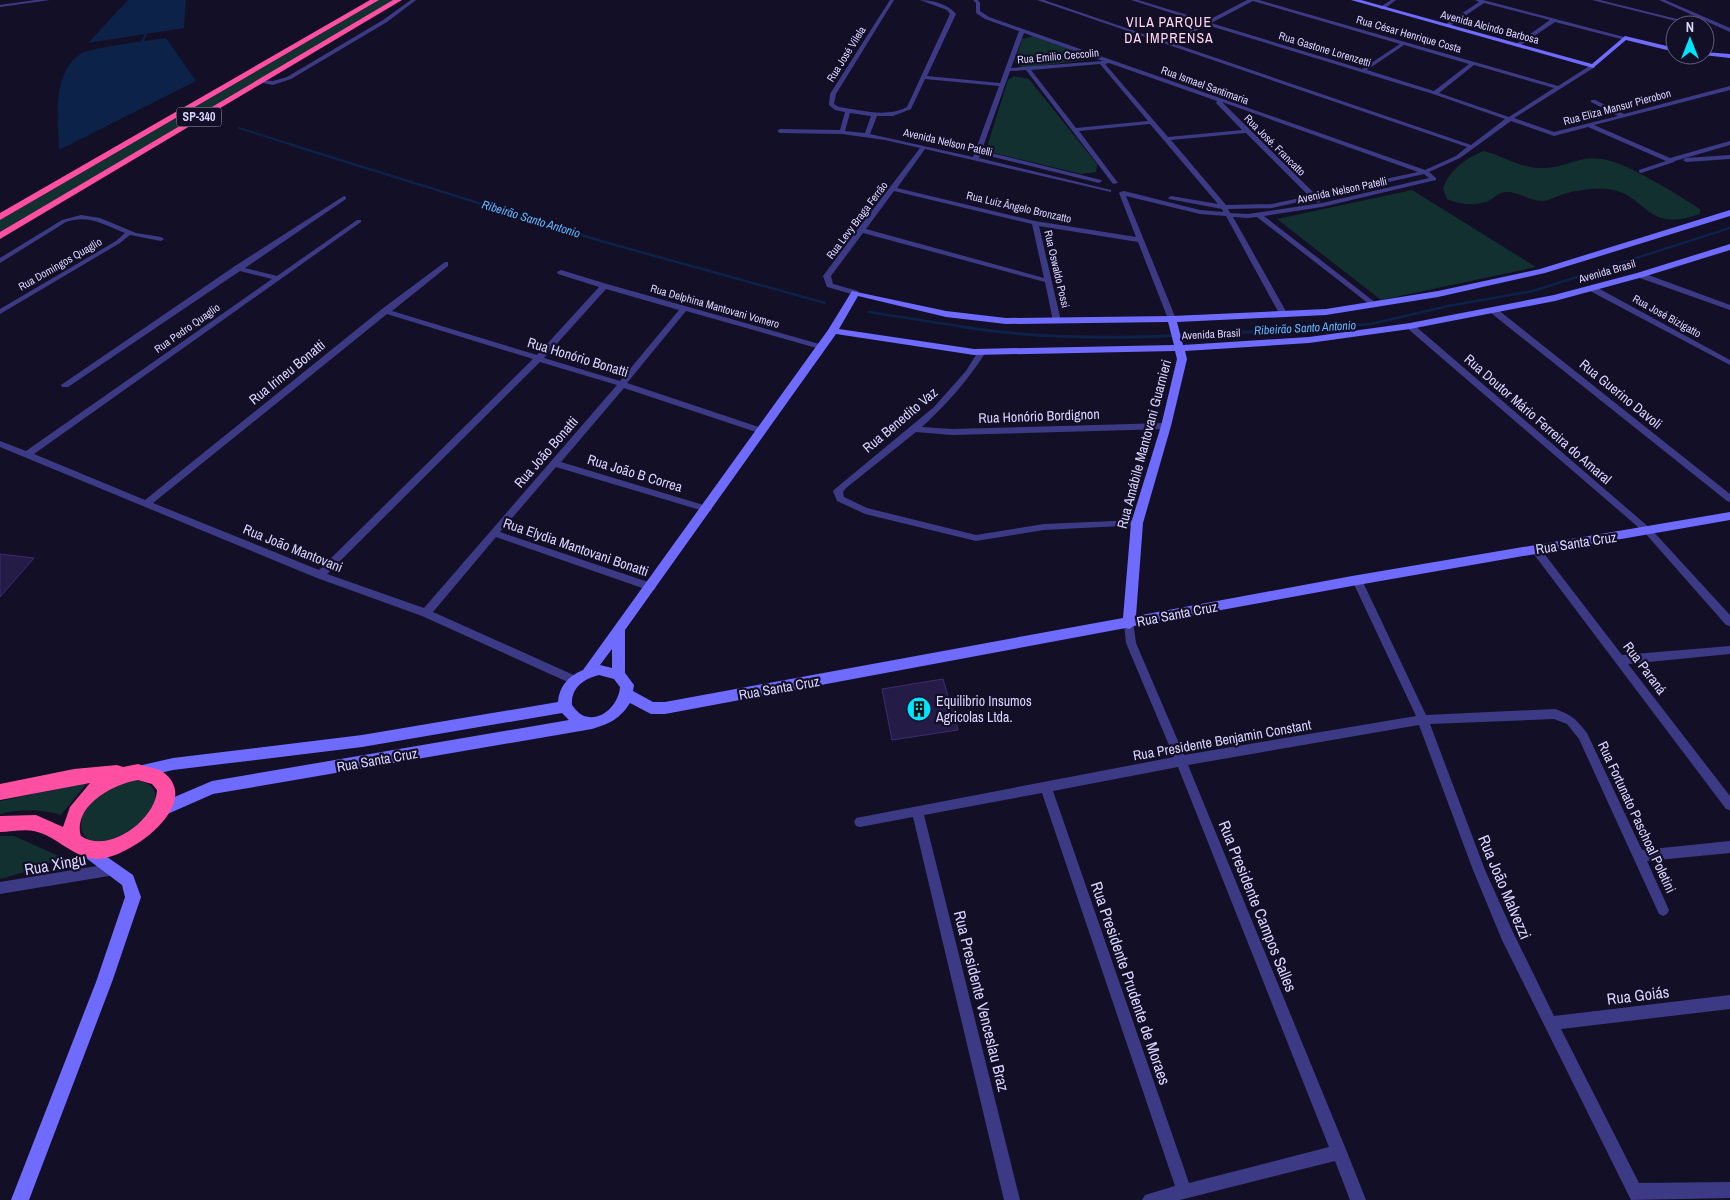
<svg xmlns="http://www.w3.org/2000/svg" width="1730" height="1200" viewBox="0 0 1730 1200" font-family="'Archivo Narrow',sans-serif">
<rect width="100%" height="100%" fill="#130f26"/>
<g fill="#12302f">
<polygon points="379,0 395,0 0,232 0,220"/>
<polygon points="1033,36 1090,56 1092,59 1024,68 1015,62 1022,39"/>
<polygon points="1014,76 1029,79 1097,164 1096,172 1081,174 994,153 987,147 1008,80"/>
<path d="M1484 151C1506 157 1521 169 1546 168 1567 167 1577 156 1602 159 1626 162 1678 195 1700 209V214C1642 234 1649 193 1606 189 1592 188 1577 190 1564 194 1556 196 1550 201 1542 201 1528 201 1519 191 1505 192 1499 193 1496 196 1492 199 1478 207 1461 205 1447 199L1443 189C1448 171 1467 157 1484 151Z"/>
<polygon points="1412,190 1536,267 1381,300 1277,219"/>
<path d="M132 780C170 781 155 817 133 831 126 835 119 837 112 840 78 854 71 815 97 795 106 788 121 784 132 780Z"/>
<path d="M87 783 61 815C41 809 20 809 0 814V801Z"/>
<polygon points="0,836 14,836 61,857 39,868 0,879"/>
</g>
<g fill="#0c2248">
<polygon points="128,0 186,0 184,28 88,43"/>
<path d="M166 38 196 81 59 150C58 119 51 72 82 53 90 48 152 40 166 38Z"/>
</g>
<g fill="none" stroke-linecap="round" stroke-linejoin="round">
<g stroke="#0c2248" stroke-width="2">
<polyline points="140,46 147,32"/>
<polyline points="239,128 296,146"/>
</g>
<g stroke="#0c2248" stroke-width="2.5">
<polyline points="292,145 601,241 825,303"/>
<polyline points="869,312 971,328"/>
<polyline points="1308,328 1371,324 1448,306 1533,291 1730,228"/>
</g>
<path stroke="#0c2248" stroke-width="3" d="M963 327C1083 346 1207 334 1328 327"/>
</g>
<g fill="#241b47" stroke="#3b2d73">
<polygon points="0,554 34,558 0,597"/>
<polygon points="943,679 958,730 892,740 882,689"/>
</g>
<g fill="none" stroke-linecap="round" stroke-linejoin="round">
<g fill="#3d3a85" fill-rule="evenodd">
<polygon points="36,0 50,0 0,7 0,5"/>
<polygon points="411,0 416,0 387,22 291,79 273,85 257,82 260,80 273,81 287,77 383,20"/>
<path d="M890 0H894L836 94 834 104 839 107C861 110 886 118 907 107L950 14 947 10 920 0C932 0 948 4 956 14L927 76 1000 83 1019 31 985 19 976 13V3L973 0H978L980 3V11L989 17 1425 170 1456 156 1467 147 1037 0H1044L1167 42 1203 23 1131 0H1138L1207 21 1247 0H1259L1558 86 1591 65H1595V67L1514 118 1554 132 1618 116 1591 102V100H1595L1624 114 1730 86V90L1594 125 1670 158 1730 141V145L1675 161 1674 162 1641 173 1639 172V170L1666 161 1588 127 1554 136 1511 121 1460 158 1429 172 1436 178V180L1322 207 1264 216 1376 303 1377 305 1373 307 1257 217 1248 218 1233 217 1288 315 1287 317H1281L1226 216 1200 214 1126 196 1176 319 1175 321H1172L1168 319 1138 242 1039 226 1061 321 1060 323H1057L1053 321 1045 282 863 233 831 276 833 284 858 291 859 293 855 295 827 287 823 276 858 229 920 148 885 140 842 134 780 133 777 131 780 129 840 130 845 112 835 110 829 105 830 94ZM1253 1 1400 44 1362 69 1211 23ZM1207 25 1433 94 1505 119 1471 145 1172 43ZM1024 33 1103 61 1011 68ZM1404 45 1469 64 1434 91 1367 70ZM1109 63 1217 101 1216 103 1242 130 1168 137 1105 64ZM1100 64 1148 121 1076 128 1031 70ZM1474 65 1554 88 1509 117 1439 93ZM1026 70 1113 184 1118 183 1079 131 1150 124 1218 204 1171 196 1168 198 1169 199 1222 209 1223 212 1200 210 1124 191 1120 192 1119 193 1136 237 1035 221 897 188 925 149 1111 192V190L979 158 1010 71ZM925 79 999 86 973 157 870 134 877 116H893L911 109ZM1222 102 1418 172 1315 194ZM850 113 871 116 865 133 845 131ZM1246 133 1309 196 1272 204 1226 205 1171 140ZM1424 174 1429 178 1322 203 1248 214 1230 213 1228 209 1272 208 1312 199 1318 203 1321 201 1318 198ZM894 191 1032 224 1044 278 866 229Z"/>
<polygon points="1391,0 1396,0 1384,9 1380,9 1380,7"/>
<polygon points="1475,0 1483,0 1628,38 1625,40 1555,22 1518,47 1516,46 1516,44 1550,20 1484,3 1450,26 1446,26 1446,24 1479,2"/>
<polygon points="1592,0 1600,0 1701,25 1692,25"/>
<polygon points="1659,0 1665,0 1730,28 1730,32"/>
<polygon points="987,152 1101,180 1102,181 1099,183 985,155 985,153"/>
<polygon points="1730,155 1730,159 1686,162 1683,160 1686,158"/>
<path d="M344 196 346 197V199L245 268 277 276 357 220H361V222L34 454 145 500 382 309 445 262H448V266L392 311 537 355 599 287 558 274 557 272 561 270 607 284 823 345 824 347 820 349 686 311 627 383 765 429 766 431 765 433H759L624 388 561 462 710 507 712 509 710 511 707 512 556 467 500 532 654 584 656 587 654 590H648L496 537 433 612 578 677 579 680 578 683 574 684 570 683 422 616 317 578 0 447V441L26 451 272 279 240 271 68 387H62L61 385 235 266ZM606 289 679 310 620 381 544 358ZM387 314 533 359 319 570 153 503ZM540 362 617 385 424 608 327 574Z"/>
<path d="M81 215 100 218 136 233 161 237 164 239 161 241 130 235 120 243 0 314V309L116 241 125 233C105 225 88 214 66 222L0 263V258L62 220Z"/>
<polygon points="1637,273 1643,273 1730,305 1730,310 1637,277"/>
<polygon points="1590,287 1596,287 1730,360 1730,365 1590,291"/>
<polygon points="1491,309 1497,309 1730,494 1730,502 1727,501 1491,313"/>
<polygon points="1407,324 1413,324 1651,529 1730,615 1730,626 1726,625 1645,533 1407,328"/>
<path d="M979 350H982L986 352C968 380 947 404 922 427L952 429 1166 423 1170 426 1166 429 952 435 916 432 846 488 843 492 844 497 867 508 976 535 1044 524 1137 520 1142 523 1140 525 1044 530 976 541 865 514 837 501 833 491 835 489 934 407 966 371Z"/>
<polygon points="1536,546 1539,547 1622,655 1730,646 1730,654 1628,664 1730,796 1730,810 1726,809 1533,553 1531,550 1533,547"/>
<path d="M1357 576 1362 580 1426 715 1555 709C1572 715 1576 719 1587 733L1642 850 1730 841V853L1647 861 1669 910 1667 914 1663 916 1659 914 1579 739 1567 724 1554 719 1430 724 1485 870 1512 930 1554 1016 1730 995V1009L1561 1029 1639 1183 1730 1182V1198L1631 1200 1502 940 1473 870 1419 725 1188 765 1347 1152 1366 1200H1350L1335 1161 1180 1200H1142L1145 1195 1175 1186 1042 793 924 815 1020 1200H1004L913 817 860 827 856 826 854 822 856 818 1174 757 1126 643 1124 624 1125 621H1133L1136 643 1184 755 1416 716 1352 580ZM1178 767 1329 1147 1189 1183 1053 791Z"/>
<polygon points="115,863 119,865 121,869 119,873 115,875 0,894 0,882"/>
</g>
<g fill="#6f6bff" fill-rule="evenodd">
<polygon points="1351,0 1361,0 1592,64 1625,36 1675,48 1675,52 1626,40 1593,68"/>
<polygon points="1705,52 1730,54 1730,58 1703,55 1705,55"/>
<path d="M1730 210V216L1545 273 1438 297 1326 315 1177 322 1183 345 1309 337 1410 323 1554 295 1637 273 1730 244V250L1643 277 1555 301 1410 329 1309 343 1185 351 1187 359 1171 426 1143 523 1136 616 1352 576 1730 512V520L1352 586 1134 626 1129 629 1126 628 665 714H651L630 703C620 719 609 724 592 729L213 794 163 816 158 814 156 809 158 804 212 781 569 720 562 713 362 747 173 770 138 778 133 777 131 772 133 767 138 766 173 758 362 735 558 702C559 687 568 676 583 670L828 330 852 291 946 311 1006 318 1172 316 1326 309 1438 291 1540 269ZM858 296 946 317 1006 324 1168 322 1174 345 974 349 839 329ZM836 334 974 355 1175 351 1177 359 1161 426 1131 523 1123 618 665 702H653L633 691 634 685 625 673V630ZM612 649V668L600 665ZM599 675 614 679 620 687C619 703 603 722 584 716 579 714 575 709 572 705 571 688 583 679 599 675Z"/>
<polygon points="87,843 133,875 141,897 112,982 29,1200 11,1200 96,982 125,897 122,885 82,855 79,850 82,845"/>
</g>
<g fill="#ff4fa3" fill-rule="evenodd">
<polygon points="370,0 379,0 0,220 0,213"/>
<polygon points="393,0 402,0 0,239 0,232"/>
<path d="M138 764C146 767 157 768 163 772 205 803 129 859 97 859 73 858 57 836 34 831 24 829 10 832 0 832V816L36 815 63 827 70 807 90 783 0 800V784L74 769 117 765 123 767ZM138 780 152 784 157 790C156 819 109 855 81 836 73 805 114 784 138 780Z"/>
</g>
</g>
<defs>
<symbol id="building-disc" viewBox="-11 -11 22 22"><circle r="9.5" fill="#00e5ff" stroke="#130f26"/><path d="M-4-6H4V6H1V3H-1V6H-4ZM-2.5-4.3h1.7v1.8h-1.7ZM.8-4.3h1.7v1.8H.8ZM-2.5-1h1.7V.8h-1.7ZM.8-1h1.7V.8H.8Z" fill="#111"/></symbol>
</defs>
<g fill-rule="evenodd">
<use href="#building-disc" x="905" y="695" width="28" height="28"/>
</g>
<g text-anchor="middle" stroke-width="4.5" stroke-linejoin="round" paint-order="stroke">
<g font-size="11" fill="#d9d4ff" stroke="#130f26">
<text transform="translate(1490 27) rotate(15)" y="4">Avenida Alcindo Barbosa</text>
<text transform="translate(1409 34) rotate(16)" y="4">Rua César Henrique Costa</text>
<text transform="translate(1325 49) rotate(17)" y="4">Rua Gastone Lorenzetti</text>
<text transform="translate(846 54) rotate(-58)" y="4">Rua José Vilela</text>
<text transform="translate(1058 56) rotate(-5)" y="4">Rua Emilio Ceccolin</text>
<text transform="translate(1205 85) rotate(20)" y="4">Rua Ismael Santimaria</text>
<text transform="translate(1617 107) rotate(-15)" y="4">Rua Eliza Mansur Pierobon</text>
<text transform="translate(948 142) rotate(13)" y="4">Avenida Nelson Patelli</text>
<text transform="translate(1275 145) rotate(45)" y="4">Rua José. Francatto</text>
<text transform="translate(1342 190) rotate(-12)" y="4">Avenida Nelson Patelli</text>
<text transform="translate(1019 207) rotate(13)" y="4">Rua Luiz Ângelo Bronzatto</text>
<text transform="translate(857 220) rotate(-53)" y="4">Rua Levy Braga Ferrão</text>
<text transform="translate(60 264) rotate(-30)" y="4">Rua Domingos Quaglio</text>
<text transform="translate(1057 269) rotate(77)" y="4">Rua Oswaldo Possi</text>
<text transform="translate(1607 271) rotate(-16)" y="4">Avenida Brasil</text>
<text transform="translate(715 306) rotate(16)" y="4">Rua Delphina Mantovani Vomero</text>
<text transform="translate(1667 316) rotate(29)" y="4">Rua José Bizigatto</text>
<text transform="translate(187 328) rotate(-35)" y="4">Rua Pedro Quaglio</text>
<text transform="translate(1211 334) rotate(-3)" y="4">Avenida Brasil</text>
</g>
<rect fill="#130f26" stroke="#9e99be" stroke-width="1" x="176.5" y="107.5" width="45" height="19" rx="4"/>
<g font-size="12" font-weight="bold" fill="#d9d4ff">
<text x="199" y="121">SP-340</text>
</g>
<g font-size="12" font-style="italic" fill="#62b6ff" stroke="#130f26">
<text transform="translate(531 219) rotate(17)" y="4">Ribeirão Santo Antonio</text>
<text transform="translate(1305 328) rotate(-3)" y="4">Ribeirão Santo Antonio</text>
</g>
<g font-size="14" letter-spacing="1" fill="#ffd6f0" stroke="#130f26">
<text x="1169" y="27">VILA PARQUE<tspan x="1169" dy="16">DA IMPRENSA</tspan></text>
</g>
<g font-size="14" fill="#d9d4ff" stroke="#130f26">
<text transform="translate(578 357) rotate(17)" y="5">Rua Honório Bonatti</text>
<text transform="translate(287 372) rotate(-39)" y="5">Rua Irineu Bonatti</text>
<text transform="translate(1621 394) rotate(39)" y="5">Rua Guerino Davoli</text>
<text transform="translate(1039 416) rotate(-2)" y="5">Rua Honório Bordignon</text>
<text transform="translate(1538 419) rotate(41)" y="5">Rua Doutor Mário Ferreira do Amaral</text>
<text transform="translate(900 420) rotate(-40)" y="5">Rua Benedito Vaz</text>
<text transform="translate(1144 444) rotate(-75)" y="5">Rua Amábile Mantovani Guarnieri</text>
<text transform="translate(546 452) rotate(-49)" y="5">Rua João Bonatti</text>
<text transform="translate(635 473) rotate(17)" y="5">Rua João B Correa</text>
<text transform="translate(1576 543) rotate(-9)" y="5">Rua Santa Cruz</text>
<text transform="translate(576 547) rotate(19)" y="5">Rua Elydia Mantovani Bonatti</text>
<text transform="translate(293 548) rotate(22)" y="5">Rua João Mantovani</text>
<text transform="translate(1177 614) rotate(-11)" y="5">Rua Santa Cruz</text>
<text transform="translate(1645 668) rotate(53)" y="5">Rua Paraná</text>
<text transform="translate(779 688) rotate(-10)" y="5">Rua Santa Cruz</text>
<text transform="translate(1222 740) rotate(-10)" y="5">Rua Presidente Benjamin Constant</text>
<text transform="translate(377 760) rotate(-10)" y="5">Rua Santa Cruz</text>
<text transform="translate(1637 817) rotate(65)" y="5">Rua Fortunato Paschoal Poletini</text>
</g>
<g font-size="14" fill="#d9d4ff" stroke="#130f26" text-anchor="start">
<text x="936" y="706">Equilibrio Insumos<tspan x="936" dy="16">Agricolas Ltda.</tspan></text>
</g>
<g font-size="16" fill="#d9d4ff" stroke="#130f26">
<text transform="translate(55 864) rotate(-10)" y="6">Rua Xingu</text>
<text transform="translate(1505 887) rotate(67)" y="6">Rua João Malvezzi</text>
<text transform="translate(1258 906) rotate(68)" y="6">Rua Presidente Campos Salles</text>
<text transform="translate(1131 983) rotate(71)" y="6">Rua Presidente Prudente de Moraes</text>
<text transform="translate(1638 995) rotate(-7)" y="6">Rua Goiás</text>
<text transform="translate(982 1001) rotate(76)" y="6">Rua Presidente Venceslau Braz</text>
</g>
</g>
<g transform="translate(1690 40)"><circle r="24" fill="#130f26" stroke="#625e7d"/>
<path d="M0-4L9 19L0 12L-9 19Z" fill="#00e5ff"/>
<text y="-8" font-size="14" font-weight="bold" text-anchor="middle" fill="#d9d4ff">N</text>
</g>
</svg>
